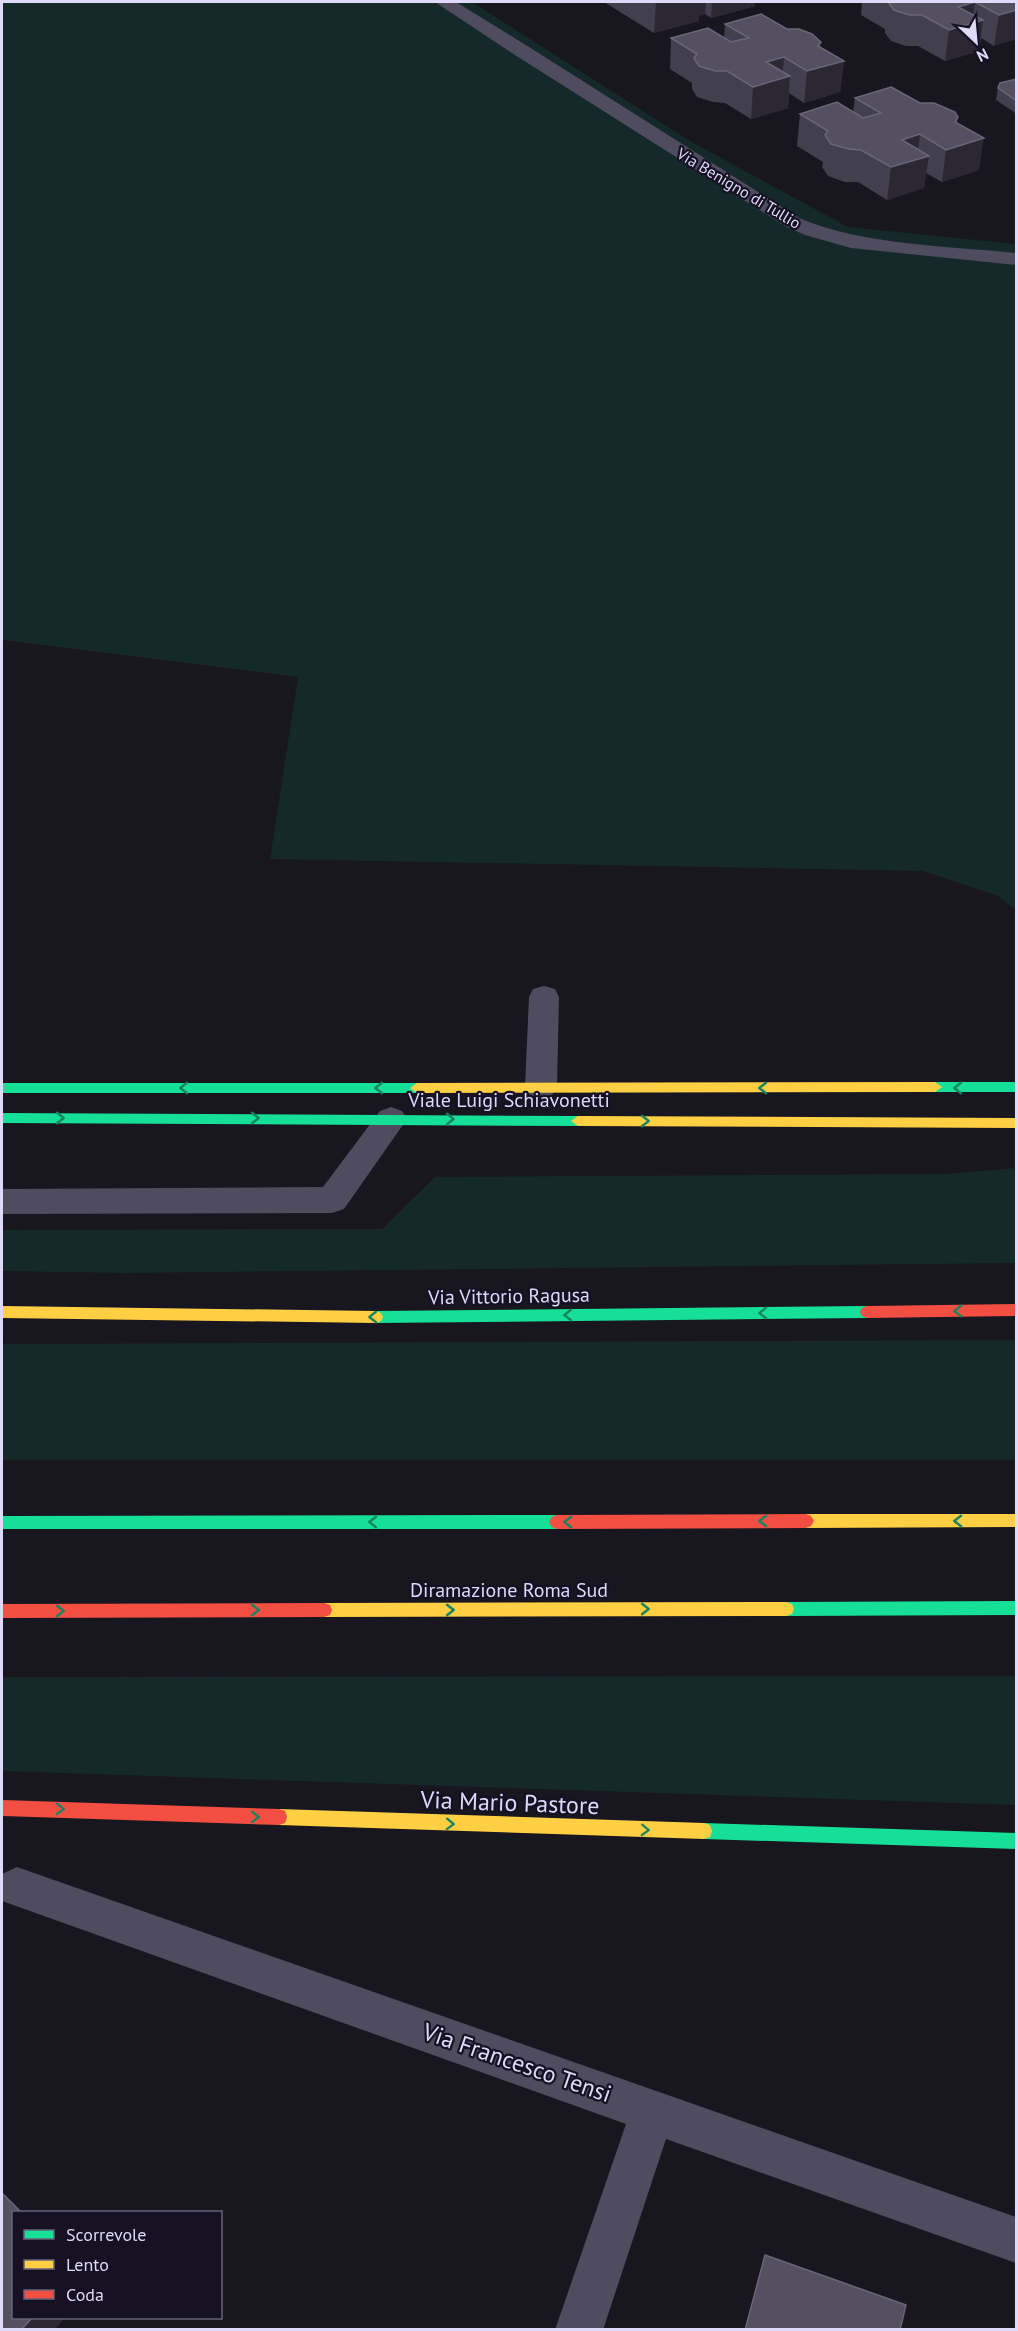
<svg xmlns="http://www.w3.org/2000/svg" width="1018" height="2331" viewBox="0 0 1018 2331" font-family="'PT Sans',sans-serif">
<rect width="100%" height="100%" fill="#18161f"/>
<g fill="#16292a">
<polygon points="2,2 472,2 690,141 848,227 1016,244 1016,910 998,896 923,871 270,859 298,677 2,640"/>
<polygon points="1016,1168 1016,1263 127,1273 2,1271 2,1230 382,1229 435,1177 944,1174"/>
<polygon points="1016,1340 1016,1460 2,1460 2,1344"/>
<polygon points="1016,1676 1016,1805 2,1771 2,1677"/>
</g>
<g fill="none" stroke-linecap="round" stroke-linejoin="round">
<g fill="#4e4c5e" fill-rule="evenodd">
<polygon points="435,2 456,2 529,47 531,51 529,55 515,55"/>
<polygon points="544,986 555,989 559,997 557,1087 552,1095 541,1099 530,1095 525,1087 529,997 533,989"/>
<polygon points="391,1107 402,1111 407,1119 344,1209 332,1213 2,1214 2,1189 323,1187 380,1111"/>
</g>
<g fill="#4e4c5e" fill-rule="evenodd">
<path d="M522 45 529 47 799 218C862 245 948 246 1016 253V265L851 248 805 235 785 226 515 55 513 51 515 47Z"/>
<polygon points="17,1867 1016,2217 1016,2263 666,2139 603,2330 555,2330 626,2124 2,1901 2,1874"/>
</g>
<g fill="#16e098" fill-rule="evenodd">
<polygon points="935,1082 1016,1082 1016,1092 935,1092 928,1087"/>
<polygon points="2,1083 417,1083 424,1088 417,1093 2,1093"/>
<polygon points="2,1113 578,1116 585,1121 578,1126 2,1123"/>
<polygon points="867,1306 872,1308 874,1312 872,1316 867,1318 376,1323 371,1321 369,1317 371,1313 376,1311"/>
<polygon points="557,1515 562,1517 565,1522 562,1527 557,1529 2,1529 2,1516"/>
<polygon points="1016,1601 1016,1615 786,1616 780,1614 778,1609 780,1604 786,1602"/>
<polygon points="704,1823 1016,1833 1016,1849 704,1839 698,1837 696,1831 698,1825"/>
</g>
<g fill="#ffcf43" fill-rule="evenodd">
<polygon points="935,1082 942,1087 935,1092 417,1093 410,1088 417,1083"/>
<polygon points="578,1116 1016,1118 1016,1128 578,1126 571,1121"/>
<polygon points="2,1306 376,1311 381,1313 383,1317 381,1321 376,1323 2,1318"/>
<polygon points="806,1514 1016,1514 1016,1527 806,1528 801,1526 798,1521 801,1516"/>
<polygon points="786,1602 792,1604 794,1609 792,1614 786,1616 324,1617 318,1615 316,1610 318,1605 324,1603"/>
<polygon points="279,1809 704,1823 710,1825 712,1831 710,1837 704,1839 279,1825 273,1823 271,1817 273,1811"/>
</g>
<g fill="#f24e42" fill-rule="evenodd">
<polygon points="1016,1304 1016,1316 867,1318 862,1316 860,1312 862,1308 867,1306"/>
<polygon points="806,1514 811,1516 814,1521 811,1526 806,1528 557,1529 552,1527 549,1522 552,1517 557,1515"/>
<polygon points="324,1603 330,1605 332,1610 330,1615 324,1617 2,1618 2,1604"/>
<polygon points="2,1800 279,1809 285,1811 287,1817 285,1823 279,1825 2,1816"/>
</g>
</g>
<g fill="#43404e">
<polygon points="604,2 755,2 755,6 711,18 705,14 699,16 699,21 654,33"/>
<polygon points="862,2 1017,2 994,46 981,38 979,51 945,61 918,46 906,46 891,41 885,33 885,29 861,15"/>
<polygon points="725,24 787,29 844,61 840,92 804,103 789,93 788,108 751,119 725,103 713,102 697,97 692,89 692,83 670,69 671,38 724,38"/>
<polygon points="1017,79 1017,117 1014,112 996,100 998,88"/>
<polygon points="855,98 920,103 958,117 957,123 979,170 942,182 926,173 924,188 887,200 858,182 845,182 828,176 822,167 823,162 797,146 800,114 853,112"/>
</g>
<g fill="#2b2833">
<polygon points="656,2 706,2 705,14 699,16 699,21 654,33"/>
<polygon points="712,2 755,2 755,6 711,18"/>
<polygon points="975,2 972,23 983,20 979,51 945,61 949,30 958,7"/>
<polygon points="1017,10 1017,39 994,46 999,15"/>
<polygon points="821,42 818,68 844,61 840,92 804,103 807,71"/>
<polygon points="784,57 782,79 790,76 788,108 751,119 753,87 766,62"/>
<polygon points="958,117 953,147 984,138 979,170 942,182 946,150 955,122"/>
<polygon points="920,134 917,159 929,156 924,188 887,200 891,167 902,140"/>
<polygon points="32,2318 65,2318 54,2330 21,2330"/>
</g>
<g fill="#545060" stroke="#696678" stroke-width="1.5">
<polygon points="888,2 1017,2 1017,10 999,15 975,2 958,7 983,20 949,30 922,15 910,15 894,10"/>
<polygon points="761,14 787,29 799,29 812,34 821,42 818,46 844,61 807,71 784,57 766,62 790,76 753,87 727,71 715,71 699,66 694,58 697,54 671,38 708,28 731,42 749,38 725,24"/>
<polygon points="1017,79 1017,101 998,88 1000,83"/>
<polygon points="891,87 920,103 934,103 955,112 958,117 955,122 984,138 946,150 920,134 902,140 929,156 891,167 861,150 849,149 831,144 825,135 828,131 800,114 837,102 863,118 881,113 855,98"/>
<polygon points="2,2193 21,2212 14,2212 14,2318 32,2318 21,2330 2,2330"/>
<polygon points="765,2255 906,2305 900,2330 745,2330"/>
</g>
<defs><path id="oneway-chevron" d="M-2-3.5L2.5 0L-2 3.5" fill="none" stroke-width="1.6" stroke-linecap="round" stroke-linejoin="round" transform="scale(1.5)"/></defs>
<g stroke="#168363">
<use href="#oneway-chevron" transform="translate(184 1088) rotate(180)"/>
<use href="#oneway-chevron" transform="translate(379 1088) rotate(180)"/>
<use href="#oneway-chevron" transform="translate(763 1088) rotate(-180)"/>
<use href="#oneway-chevron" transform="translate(958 1088) rotate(-180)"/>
<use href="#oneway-chevron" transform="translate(60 1118)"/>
<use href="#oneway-chevron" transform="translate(255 1118)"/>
<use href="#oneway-chevron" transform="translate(450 1119) rotate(1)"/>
<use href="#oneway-chevron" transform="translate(645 1121)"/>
<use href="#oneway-chevron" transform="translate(958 1311) rotate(179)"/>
<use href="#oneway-chevron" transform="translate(763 1313) rotate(179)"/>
<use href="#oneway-chevron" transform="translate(568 1315) rotate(179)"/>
<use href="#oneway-chevron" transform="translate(373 1317) rotate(179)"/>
<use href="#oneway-chevron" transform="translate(763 1521) rotate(180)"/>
<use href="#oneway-chevron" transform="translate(958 1521) rotate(180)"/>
<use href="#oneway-chevron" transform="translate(373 1522) rotate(180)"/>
<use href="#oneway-chevron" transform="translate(568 1522) rotate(180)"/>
<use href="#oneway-chevron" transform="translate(645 1609)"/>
<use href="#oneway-chevron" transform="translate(255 1610)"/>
<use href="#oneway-chevron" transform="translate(450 1610)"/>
<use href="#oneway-chevron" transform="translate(60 1611)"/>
<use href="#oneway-chevron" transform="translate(60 1809) rotate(2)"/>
<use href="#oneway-chevron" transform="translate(255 1817) rotate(2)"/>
<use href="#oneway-chevron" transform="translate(450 1824) rotate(2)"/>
<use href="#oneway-chevron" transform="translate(645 1830) rotate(2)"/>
</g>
<g text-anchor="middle" stroke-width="4.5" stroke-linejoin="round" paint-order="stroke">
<g font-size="16" fill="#dfd9fa" stroke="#161223">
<text transform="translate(739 188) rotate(31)" y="6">Via Benigno di Tullio</text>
</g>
<g font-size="20" fill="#dfd9fa" stroke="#161223">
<text x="509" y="1107">Viale Luigi Schiavonetti</text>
<text transform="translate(509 1296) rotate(-1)" y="7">Via Vittorio Ragusa</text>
<text x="509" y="1597">Diramazione Roma Sud</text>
</g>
<g font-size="24" fill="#dfd9fa" stroke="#161223">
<text transform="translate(510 1803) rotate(2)" y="8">Via Mario Pastore</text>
<text transform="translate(517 2063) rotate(19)" y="8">Via Francesco Tensi</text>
</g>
</g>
<rect width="1018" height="2331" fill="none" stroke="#dfd9fa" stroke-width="6"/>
<rect x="12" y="2211" width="210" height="108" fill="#161223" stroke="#666279" stroke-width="1.5"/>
<rect x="24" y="2230" width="30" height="9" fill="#16e098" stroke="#666279" stroke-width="1.5"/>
<text x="66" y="2241" font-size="18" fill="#dfd9fa">Scorrevole</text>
<rect x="24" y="2260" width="30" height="9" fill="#ffcf43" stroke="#666279" stroke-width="1.5"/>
<text x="66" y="2271" font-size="18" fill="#dfd9fa">Lento</text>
<rect x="24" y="2290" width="30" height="9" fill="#f24e42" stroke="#666279" stroke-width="1.5"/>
<text x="66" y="2301" font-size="18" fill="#dfd9fa">Coda</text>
<g transform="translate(976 42) rotate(154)" stroke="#161223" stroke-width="4.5" paint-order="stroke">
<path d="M0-4.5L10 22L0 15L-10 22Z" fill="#dfd9fa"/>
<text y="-9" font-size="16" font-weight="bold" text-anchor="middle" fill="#dfd9fa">N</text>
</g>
</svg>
